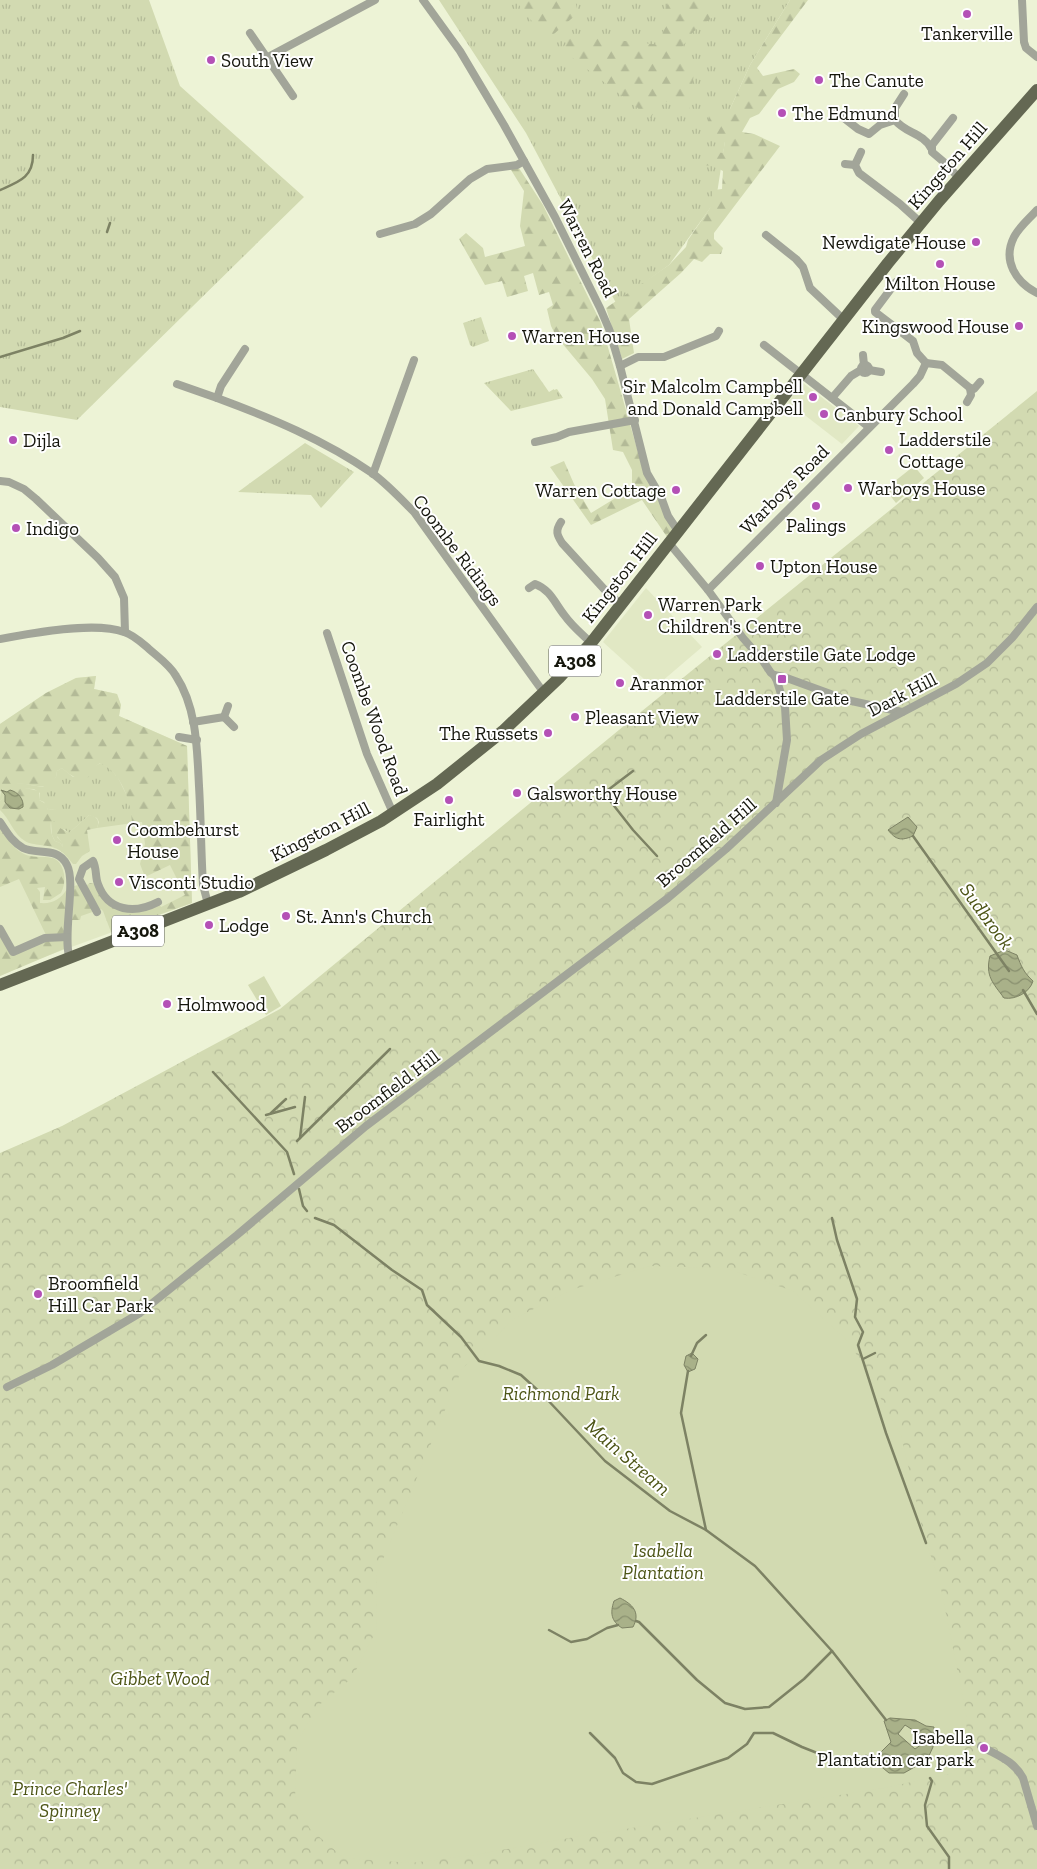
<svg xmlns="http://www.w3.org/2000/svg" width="1037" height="1869" viewBox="0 0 1037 1869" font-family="'Zilla Slab',serif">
<defs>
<pattern id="grass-tufts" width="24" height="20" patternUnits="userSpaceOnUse" patternTransform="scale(1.25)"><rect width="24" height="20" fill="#d2dab1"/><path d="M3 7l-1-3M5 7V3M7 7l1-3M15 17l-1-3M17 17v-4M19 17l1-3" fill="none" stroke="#b3ba97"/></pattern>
<pattern id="forest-firs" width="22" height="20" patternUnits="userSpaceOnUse" patternTransform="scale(1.25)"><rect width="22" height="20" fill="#d2dab1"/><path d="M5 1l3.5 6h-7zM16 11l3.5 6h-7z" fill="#b3ba97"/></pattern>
<pattern id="park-crowns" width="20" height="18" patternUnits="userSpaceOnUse" patternTransform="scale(1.25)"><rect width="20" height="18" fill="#d2dab1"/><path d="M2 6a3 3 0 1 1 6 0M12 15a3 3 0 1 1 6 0" fill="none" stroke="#b3ba97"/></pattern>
<pattern id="water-waves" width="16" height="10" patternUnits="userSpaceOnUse" patternTransform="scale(1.25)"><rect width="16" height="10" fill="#a9b189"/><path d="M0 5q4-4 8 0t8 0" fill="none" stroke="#888f6e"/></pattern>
</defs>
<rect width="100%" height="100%" fill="#edf3d6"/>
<g fill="#e1e8c4">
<polygon points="803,383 859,426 842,444 788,402"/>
<polygon points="646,588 702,647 654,688 603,642"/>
<polygon points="96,676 94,689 117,694 121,705 119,716 187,746 192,903 33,961 0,976 0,724 46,693 76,678"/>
</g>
<g fill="url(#grass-tufts)">
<polygon points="0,0 149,0 180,86 304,197 77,420 0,407"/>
<polygon points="439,0 790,0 750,65 730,109 716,200 669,265 616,303 526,133"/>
<polygon points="481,317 489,341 473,347 470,345 463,323"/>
<polygon points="533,369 549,392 554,389 554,390 557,389 563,398 511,411 484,383"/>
<polygon points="305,443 354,472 321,508 311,495 238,492"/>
<path d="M101 763 111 769 119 780 130 802 133 823 97 828 99 822 97 818 89 815 69 833 64 829 57 837 62 842 63 847 60 843 55 841 52 835 51 821H58L55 809 48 810 44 802 39 800 40 793 34 789 11 788 0 801C0 773 26 786 43 787L56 777 57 771 62 768 73 777Z"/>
</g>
<g fill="url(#forest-firs)">
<polygon points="515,0 575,0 578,13 547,40"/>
<polygon points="669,0 709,0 713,17 693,32 680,50 663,46 695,65 689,111 660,99 651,118 562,50 571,35 661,45 663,31 670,20 663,16"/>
<polygon points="790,0 808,0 757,68 763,76 794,69 800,74 794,82 778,89 759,114 750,118 742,132 754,134 780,146 714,233 714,239 723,248 721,254 710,254 702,262 694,259 681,273 629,319 634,353 622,359 606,308 669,265 686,247 688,240 710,208 714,190 722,189 723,171 713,166 702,165 698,162 704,150 723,153 725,141 707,127 709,116 730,109 750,65"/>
<polygon points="508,165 517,165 543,205 601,323 644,473 658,497 673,530 667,537 642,500 591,525 550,467 564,461 574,484 591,513 632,488 632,470 623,452 613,450 605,399 592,379 556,336 551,326 547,309 553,305 549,292 539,295 533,273 524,276 528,291 507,297 502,281 485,285 459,239 466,233 483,248 485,257 525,246 520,226 524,191"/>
<path d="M96 676 94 689 117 694 121 705 119 716 187 746 192 903 111 932 103 911 101 909 81 916 80 920H72L74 886 78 885 81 889 90 883 96 884 118 909 159 904 161 907 185 895 170 865 145 877 140 864 145 844 142 822H132C131 801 121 772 100 763L92 769 89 777C77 780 71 776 62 768L57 771 56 777 49 786C33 789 12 775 0 792V724L46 693 76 678Z"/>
<path d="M11 788H25L39 791V800L46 804 48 810 55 809 60 813 62 817 59 821H51C50 828 51 835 55 841L60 843 63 847 62 843 56 834 60 828 69 833 89 815C97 816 100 821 97 828L87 830 90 851 82 856 76 864H73C62 850 58 847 40 845 35 844 29 844 25 841 14 835 10 819 0 810V801Z"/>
<path d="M0 828C7 837 13 849 24 854 40 862 59 848 64 874 65 881 64 887 61 893L50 900H43L45 887 37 888 40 892V903C52 904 60 900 67 889L65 934 46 935 19 879 0 887Z"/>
<polygon points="0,935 10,954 44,940 64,940 64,949 0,976"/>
</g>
<polygon fill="url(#park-crowns)" points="1037,391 1037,1869 0,1869 0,1153 62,1126 280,1009 642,711"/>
<g fill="#d2dab1">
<polygon points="914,466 924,478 896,503 885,489"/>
<polygon points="264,976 281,1006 266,1015 248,985"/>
<polygon points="650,1266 725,1268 793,1291 850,1343 901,1435 923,1532 940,1584 966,1714 967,1743 953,1773 884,1788 575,1837 474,1855 411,1863 344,1858 310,1829 295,1799 297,1742 318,1706 352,1678 376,1631 377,1574 462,1369 514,1319 571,1290"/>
</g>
<g fill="url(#water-waves)" stroke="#7d8264" fill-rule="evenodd">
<path d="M1 790 7 792 10 790C18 792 24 799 23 807L19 809 10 808 5 802V795Z"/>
<path d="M908 817 917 827 913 836C901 841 896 840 888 830Z"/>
<path d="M1005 950 1017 955C1021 966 1024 973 1033 981 1030 992 1016 1000 1004 998 993 983 985 976 990 956Z"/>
<polygon points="692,1353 698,1359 695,1369 688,1372 684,1365 686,1356"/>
<path d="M620 1598C632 1604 641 1612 633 1627L622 1628C611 1621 610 1613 614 1601Z"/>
<path d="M890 1718 915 1720 926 1726 934 1727 933 1747 927 1760 904 1773H889L878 1764 879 1754 891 1742 884 1721ZM905 1725 916 1732 922 1744 915 1749 898 1734Z"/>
</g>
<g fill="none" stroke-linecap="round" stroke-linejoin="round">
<g stroke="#7d8264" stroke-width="2.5">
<path d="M0 190C18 182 33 178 33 155"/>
<polyline points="107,232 110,223"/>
<polyline points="0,357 63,338 80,331"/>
<polyline points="633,771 604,793 633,830 657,856"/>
<polyline points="913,836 1009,971"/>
<polyline points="1023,990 1037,1014"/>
<polyline points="213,1072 287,1152 294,1174"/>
<polyline points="271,1113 286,1099"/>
<polyline points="266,1115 295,1107"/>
<polyline points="300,1138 305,1097"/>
<polyline points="297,1141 390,1049"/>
<polyline points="299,1189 303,1206 307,1211"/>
<polyline points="315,1218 334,1225 392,1270 422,1290 427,1305 461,1337 479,1361 499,1366 521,1375 543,1395 605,1461 670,1511 706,1530 755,1566 832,1651 886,1720"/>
<polyline points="832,1218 837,1240 857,1299 855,1317 863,1332 858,1345 886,1433 926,1543"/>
<polyline points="691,1356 697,1343 706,1335"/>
<polyline points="863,1359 875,1353"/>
<polyline points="688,1371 681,1413 706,1530"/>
<polyline points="636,1621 639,1622 697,1680 725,1703 745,1709 769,1707 804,1679 832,1651"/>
<polyline points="549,1630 571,1642 587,1639 607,1628 618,1625"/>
<polyline points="590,1733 615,1758 623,1773 636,1782 652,1784 728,1758 747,1744 754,1733 773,1733 802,1747 835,1760 853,1760 866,1756 878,1758"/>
<polyline points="930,1778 932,1781 925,1805 927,1826 949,1857 949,1869"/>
</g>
<g stroke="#a2a599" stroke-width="8">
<polyline points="423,0 460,51 504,125 555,217 600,308 609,329 620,366 647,473 661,497 668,516 678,531"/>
<polyline points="1022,0 1024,42 1026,48 1037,57"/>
<polyline points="250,33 293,96"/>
<polyline points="268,57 375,0"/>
<path d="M904 94 895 108V120C905 133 923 133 931 148"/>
<polyline points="835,111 858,129 869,134 880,125 895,120"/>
<polyline points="953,118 932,145 932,152 945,163 960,179"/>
<polyline points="861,152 855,165 859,173 900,204 921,223"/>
<polyline points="845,164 855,165"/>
<path d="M1037 210C1029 219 1019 227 1014 237 1002 261 1016 282 1037 293"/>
<polyline points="380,234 415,224 431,214 470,179 487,169 517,165 524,161"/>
<polyline points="766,235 796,259 803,267 810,288 843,319"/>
<polyline points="896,282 875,310 875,312 913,341 917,353 926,363"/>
<polyline points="764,345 869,427"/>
<path d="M245 349 221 386 217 398C271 418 324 440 372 473 387 484 401 499 414 512L544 693"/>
<polyline points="863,355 864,365"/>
<circle cx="865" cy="369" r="4"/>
<polyline points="620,366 638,357 664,357 716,336 719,331"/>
<polyline points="869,370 881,372"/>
<polyline points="177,384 217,398"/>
<polyline points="970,388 974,389 980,382"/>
<polyline points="832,398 851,376 861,370"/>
<polyline points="535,442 557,437 569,432 635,420"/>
<polyline points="373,474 414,360"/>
<polyline points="0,481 9,482 24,489 36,499 98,558 115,577 124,598 125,632"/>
<path d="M561 522C555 531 557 535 562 543L604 589 621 605"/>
<polyline points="669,543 708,590 743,638 763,661 771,673 774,675 777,681 785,707 787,740 776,803"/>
<path d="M529 588 535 584C551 590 555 604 565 616 572 626 582 634 591 643"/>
<polyline points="708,590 913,384 920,376 926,363 942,365 970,388 971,395 967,402"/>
<polyline points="327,633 367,754 393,813"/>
<path d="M0 639C31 633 95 621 124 632 134 635 142 643 149 649 158 657 170 665 176 676 197 708 197 749 199 786 201 819 201 852 203 885L208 904"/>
<polyline points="774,675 784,677 847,700 902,712"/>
<polyline points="224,717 228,706"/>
<polyline points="193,722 224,717 234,727"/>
<polyline points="179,737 197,740"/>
<path d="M0 822C7 832 12 842 23 848 37 855 58 846 67 865 76 882 63 932 69 956"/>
<path d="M97 912 79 879 83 868 93 861C97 869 95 877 98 884 108 912 135 914 158 902"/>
<polyline points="0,929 13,952 45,938 67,937"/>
<polyline points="7,1387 52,1365 140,1313 237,1235 366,1126 668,898 726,849 821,760 861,734 956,684 987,663 1012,638 1037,607"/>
<path d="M981 1746C998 1756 1013 1760 1023 1778L1037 1826"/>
</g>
<polyline stroke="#646853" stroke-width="12" points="0,985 239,892 326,850 381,821 437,784 503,731 559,678 591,643 888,263 939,201 1037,90"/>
</g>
<g fill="#b450b6" stroke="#fff" stroke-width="2">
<circle cx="967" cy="14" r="5"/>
<circle cx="211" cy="60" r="5"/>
<circle cx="819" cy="80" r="5"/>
<circle cx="782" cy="113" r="5"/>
<circle cx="976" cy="242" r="5"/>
<circle cx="940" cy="264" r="5"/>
<circle cx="1019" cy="326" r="5"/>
<circle cx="512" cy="336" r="5"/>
<circle cx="813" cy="397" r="5"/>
<circle cx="824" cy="414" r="5"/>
<circle cx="13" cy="440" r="5"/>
<circle cx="889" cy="450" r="5"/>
<circle cx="848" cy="488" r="5"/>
<circle cx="676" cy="490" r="5"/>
<circle cx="816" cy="506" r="5"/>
<circle cx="16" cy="528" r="5"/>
<circle cx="760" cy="566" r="5"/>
<circle cx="648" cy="615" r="5"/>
<circle cx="717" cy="654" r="5"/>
<rect x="777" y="674" width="10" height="10" rx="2.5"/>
<circle cx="620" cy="683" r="5"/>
<circle cx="575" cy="717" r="5"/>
<circle cx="548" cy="733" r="5"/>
<circle cx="517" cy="793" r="5"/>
<circle cx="449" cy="800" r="5"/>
<circle cx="117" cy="840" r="5"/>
<circle cx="119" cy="882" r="5"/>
<circle cx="286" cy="916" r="5"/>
<circle cx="209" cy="925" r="5"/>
<circle cx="167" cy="1004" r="5"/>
<circle cx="38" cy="1294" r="5"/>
<circle cx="984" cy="1748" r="5"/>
</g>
<g text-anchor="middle" stroke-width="4" stroke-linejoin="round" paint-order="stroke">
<g fill="#fff" stroke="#5b5c55" stroke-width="1">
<rect x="549" y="645.5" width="52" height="31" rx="4"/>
<rect x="112" y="915.5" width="52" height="31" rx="4"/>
</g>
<g font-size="18" font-weight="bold" fill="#15160c">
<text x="575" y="667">A308</text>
<text x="138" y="937">A308</text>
</g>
<g font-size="19" fill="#15160c" stroke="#fff" text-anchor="start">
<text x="967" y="40" text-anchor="middle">Tankerville</text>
<text x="221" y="67">South View</text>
<text x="829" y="87">The Canute</text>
<text x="792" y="120">The Edmund</text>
<text x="966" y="249" text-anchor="end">Newdigate House</text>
<text x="940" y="290" text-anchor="middle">Milton House</text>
<text x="1009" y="333" text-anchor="end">Kingswood House</text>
<text x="522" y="343">Warren House</text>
<text x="803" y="393" text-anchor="end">Sir Malcolm Campbell<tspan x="803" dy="22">and Donald Campbell</tspan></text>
<text x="834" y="421">Canbury School</text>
<text x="899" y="446">Ladderstile<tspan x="899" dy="22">Cottage</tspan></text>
<text x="23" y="447">Dijla</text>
<text x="858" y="495">Warboys House</text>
<text x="666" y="497" text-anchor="end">Warren Cottage</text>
<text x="816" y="532" text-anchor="middle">Palings</text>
<text x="26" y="535">Indigo</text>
<text x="770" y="573">Upton House</text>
<text x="658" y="611">Warren Park<tspan x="658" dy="22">Children's Centre</tspan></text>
<text x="727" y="661">Ladderstile Gate Lodge</text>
<text x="630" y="690">Aranmor</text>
<text x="782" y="705" text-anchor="middle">Ladderstile Gate</text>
<text x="585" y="724">Pleasant View</text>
<text x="538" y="740" text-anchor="end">The Russets</text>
<text x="527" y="800">Galsworthy House</text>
<text x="449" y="826" text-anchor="middle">Fairlight</text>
<text x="127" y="836">Coombehurst<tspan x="127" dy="22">House</tspan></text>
<text x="129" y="889">Visconti Studio</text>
<text x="296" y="923">St. Ann's Church</text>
<text x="219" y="932">Lodge</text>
<text x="177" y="1011">Holmwood</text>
<text x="48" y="1290">Broomfield<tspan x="48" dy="22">Hill Car Park</tspan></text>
<text x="974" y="1744" text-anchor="end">Isabella<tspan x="974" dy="22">Plantation car park</tspan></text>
</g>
<g font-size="19" fill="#15160c" stroke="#fff">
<text transform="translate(947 165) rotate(-49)" y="7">Kingston Hill</text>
<text transform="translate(588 248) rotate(63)" y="7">Warren Road</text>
<text transform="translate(784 489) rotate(-45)" y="7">Warboys Road</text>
<text transform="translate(458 550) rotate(53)" y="7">Coombe Ridings</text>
<text transform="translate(619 577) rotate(-52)" y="7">Kingston Hill</text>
<text transform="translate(902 694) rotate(-27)" y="7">Dark Hill</text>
<text transform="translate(375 718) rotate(70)" y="7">Coombe Wood Road</text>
<text transform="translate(320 831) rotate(-27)" y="7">Kingston Hill</text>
<text transform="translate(706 842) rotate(-41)" y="7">Broomfield Hill</text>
<text transform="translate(387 1091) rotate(-37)" y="7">Broomfield Hill</text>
</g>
<g font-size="19" font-style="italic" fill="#4d5516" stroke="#fff">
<text x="561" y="1400">Richmond Park</text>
<text x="663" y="1557">Isabella<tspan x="663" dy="22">Plantation</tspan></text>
<text x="160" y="1685">Gibbet Wood</text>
<text x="70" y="1795">Prince Charles'<tspan x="70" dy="22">Spinney</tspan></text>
</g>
<g font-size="20" font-style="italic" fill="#4b5314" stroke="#fff">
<text transform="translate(987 916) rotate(54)" y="7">Sudbrook</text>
<text transform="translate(628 1457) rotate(41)" y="7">Main Stream</text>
</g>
</g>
</svg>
